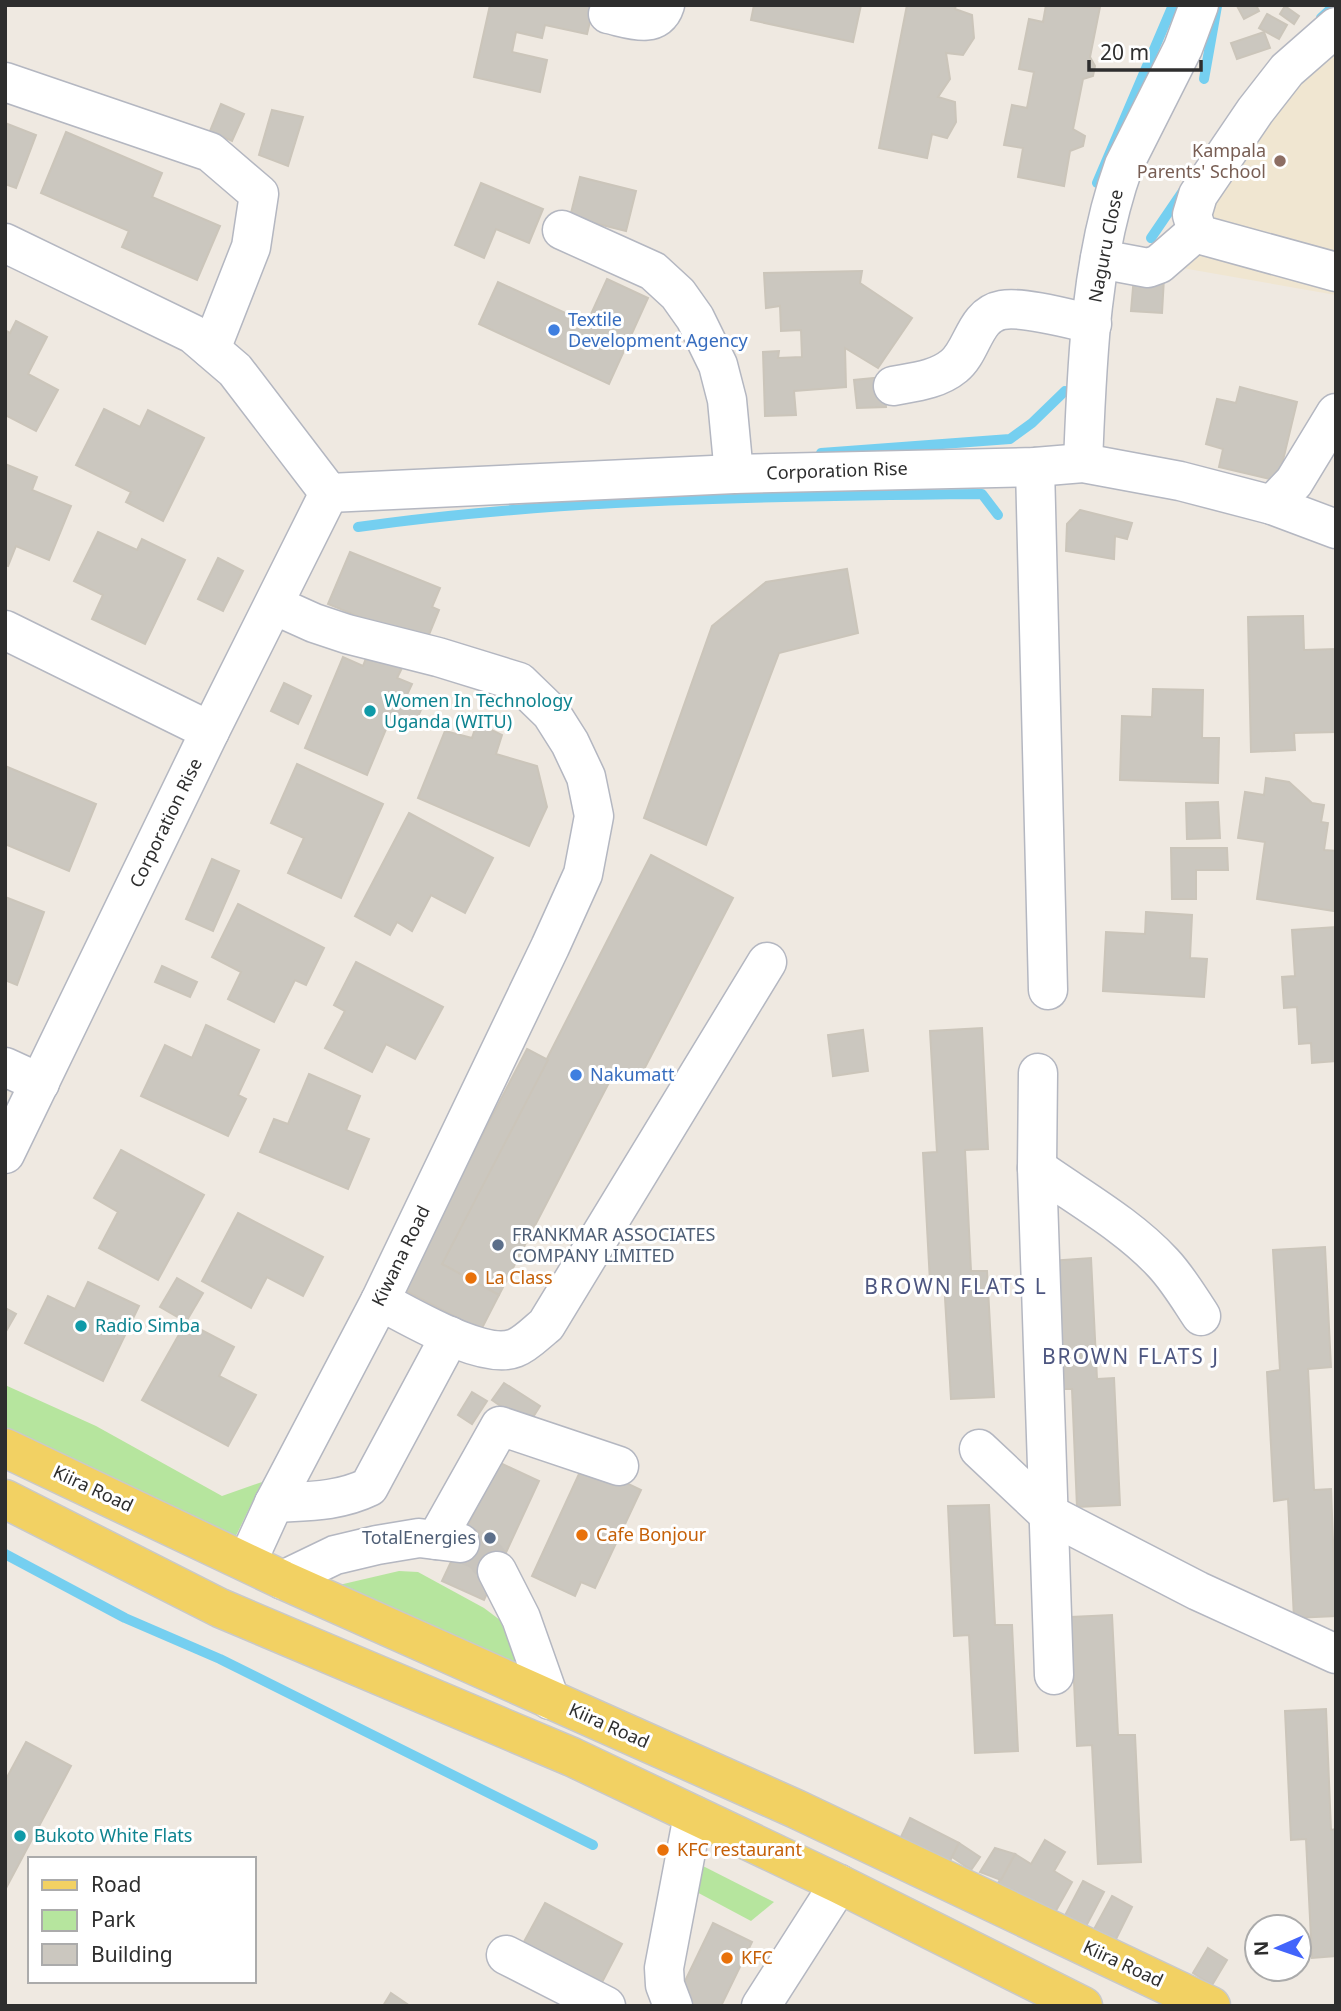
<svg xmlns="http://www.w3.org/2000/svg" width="1341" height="2011" viewBox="0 0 1341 2011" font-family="'Noto Sans',sans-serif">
<rect width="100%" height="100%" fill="#efe9e1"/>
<polygon fill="#f0e6d1" points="1336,17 1336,295 1154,263"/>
<g fill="#b6e59e">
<polygon points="5,1385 96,1426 222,1496 262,1482 230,1548 5,1455"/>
<polygon points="399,1571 418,1572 484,1608 500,1620 518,1665 339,1585"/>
<polygon points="699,1864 774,1902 751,1921 691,1889"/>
</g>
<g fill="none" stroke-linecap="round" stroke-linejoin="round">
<g stroke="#75cff0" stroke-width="10">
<polyline points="1321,18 1335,5"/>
<polyline points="1204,79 1217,6"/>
<polyline points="1097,183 1173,5"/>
<polyline points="1151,238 1183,191"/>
<polyline points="821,453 1010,439 1032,423 1065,391"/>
<path d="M358 527C564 498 774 496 982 494L998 515"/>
<polyline points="5,1554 125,1618 220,1659 593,1845"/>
</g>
</g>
<g fill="#cbc7bf" stroke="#cbc5ba" stroke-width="2">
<polygon points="490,5 594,5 587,34 545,25 542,38 516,32 512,52 547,60 540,92 474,77"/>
<polygon points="754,5 861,5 853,42 751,20"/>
<polygon points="907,5 956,5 955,9 972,15 974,38 963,55 946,53 950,79 938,97 955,102 956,122 947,138 932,134 927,158 879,148"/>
<polygon points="1046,5 1100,7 1090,57 1095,66 1093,76 1083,79 1073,129 1085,136 1083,146 1070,151 1064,186 1018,177 1023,148 1004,145 1012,105 1027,108 1034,72 1019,69 1029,19 1043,22"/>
<polygon points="1256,5 1259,11 1244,19 1237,6"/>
<polygon points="1285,6 1299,16 1294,24 1280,14"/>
<polygon points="1267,14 1287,25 1279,39 1259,28"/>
<polygon points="1264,32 1270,48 1237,59 1231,43"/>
<polygon points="221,104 244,114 232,141 210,131"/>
<polygon points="272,110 303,117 288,166 259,155"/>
<polygon points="5,123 36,135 16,188 5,184"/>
<polygon points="66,132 162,173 152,197 220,226 197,280 122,247 129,231 41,193"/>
<polygon points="580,177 636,191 626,231 570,217"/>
<polygon points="481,183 543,209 529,243 496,229 484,258 455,245"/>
<polygon points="862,271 860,283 912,318 878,368 845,348 846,387 794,391 796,415 765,416 763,352 779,351 778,358 802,357 801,330 781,331 780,306 766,308 764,273"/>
<polygon points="1134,276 1164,278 1162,313 1131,311"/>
<polygon points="607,279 648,298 609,384 479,324 498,282 587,323"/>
<polygon points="16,321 47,337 28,374 58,390 36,431 5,415 5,330 10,333"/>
<polygon points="883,377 886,407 857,408 854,380"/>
<polygon points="1240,387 1297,402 1278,481 1219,467 1223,449 1206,444 1217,399 1236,403"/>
<polygon points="104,409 140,427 148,410 204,438 163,521 126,502 131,492 76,465"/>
<polygon points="5,464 37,477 32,490 71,506 49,560 16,546 8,566 5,565"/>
<polygon points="1080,510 1132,523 1127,539 1115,536 1114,559 1066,551 1067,524"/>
<polygon points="98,532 137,550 142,539 185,560 145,644 92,619 103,595 74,581"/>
<polygon points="350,552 440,588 432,607 439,610 428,637 414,639 328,604"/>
<polygon points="218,558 243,571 223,611 198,599"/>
<polygon points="847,569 858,633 779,653 706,845 644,818 712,626 766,582"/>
<polygon points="1303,616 1304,650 1336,649 1336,732 1294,733 1295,750 1251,752 1248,617"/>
<polygon points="368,653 402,668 397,678 412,684 406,697 423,705 414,726 391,717 367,775 305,748 343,657 363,666"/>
<polygon points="284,683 311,696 298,724 271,711"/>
<polygon points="1153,689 1203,690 1202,738 1219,738 1218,783 1120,780 1122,716 1152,717"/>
<polygon points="477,723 502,735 496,754 537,766 547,807 529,846 418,798 445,731 472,738"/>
<polygon points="297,764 383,804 341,898 288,873 304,838 271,823"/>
<polygon points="5,766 96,804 69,871 5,844"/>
<polygon points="1266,778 1289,782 1312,803 1324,805 1321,822 1328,823 1324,850 1336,851 1334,911 1257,899 1265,842 1238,838 1245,792 1264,795"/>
<polygon points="1218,802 1220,838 1187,839 1186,803"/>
<polygon points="409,813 493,858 465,913 431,895 412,931 397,922 390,935 355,916"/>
<polygon points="1171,848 1227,848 1228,870 1196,870 1196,899 1172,899"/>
<polygon points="651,855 733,898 638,1081 616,1069 499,1295 442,1264"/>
<polygon points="212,859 239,871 213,931 186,919"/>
<polygon points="5,897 44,912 17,985 5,980"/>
<polygon points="238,904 324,948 306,985 295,980 274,1022 228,999 241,972 212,957"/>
<polygon points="1146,912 1192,915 1190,958 1207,959 1204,997 1103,991 1106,932 1145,934"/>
<polygon points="1336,927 1336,1061 1312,1063 1311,1043 1299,1044 1297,1007 1284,1008 1282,977 1295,976 1292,930"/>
<polygon points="356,962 443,1007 415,1059 386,1044 372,1072 325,1048 345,1011 334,1005"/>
<polygon points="162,966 197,982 190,997 155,982"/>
<polygon points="206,1025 259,1050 238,1095 246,1099 228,1136 141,1096 165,1045 192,1058"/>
<polygon points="982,1028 988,1149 965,1150 971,1271 987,1271 994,1397 951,1399 944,1281 930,1282 923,1153 937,1152 930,1031"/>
<polygon points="863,1030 868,1071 833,1076 828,1035"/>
<polygon points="527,1049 548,1060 442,1264 499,1295 481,1330 402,1289"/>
<polygon points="309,1074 360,1096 346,1130 369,1139 348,1189 260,1152 274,1119 288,1124"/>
<polygon points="121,1150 204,1195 158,1280 99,1248 118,1212 94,1198"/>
<polygon points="238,1213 323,1257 303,1296 267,1277 251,1308 202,1281"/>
<polygon points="1325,1247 1331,1367 1308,1369 1314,1490 1331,1489 1336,1616 1294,1618 1288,1499 1274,1501 1267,1372 1280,1370 1273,1250"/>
<polygon points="1091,1258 1097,1379 1114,1378 1120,1505 1077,1507 1072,1389 1056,1389 1050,1261"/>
<polygon points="177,1278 203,1293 186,1322 160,1307"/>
<polygon points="88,1282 139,1306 103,1381 25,1343 48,1296 75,1309"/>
<polygon points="5,1308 16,1314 5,1333"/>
<polygon points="186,1322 234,1347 219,1376 256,1395 228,1446 142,1400"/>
<polygon points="504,1383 540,1406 528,1425 492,1400"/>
<polygon points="472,1392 487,1401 472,1424 458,1415"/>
<polygon points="498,1462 539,1481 484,1600 442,1581"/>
<polygon points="584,1463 641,1490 595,1588 581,1582 575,1596 532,1576"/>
<polygon points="989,1505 995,1625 1012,1625 1018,1751 975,1753 969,1635 954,1636 948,1506"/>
<polygon points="1112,1615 1118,1735 1135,1735 1141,1862 1098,1864 1092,1745 1077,1746 1071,1617"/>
<polygon points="1326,1709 1331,1830 1336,1829 1336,1956 1312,1958 1306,1839 1291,1840 1285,1711"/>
<polygon points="26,1742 71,1766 5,1890 5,1781"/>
<polygon points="910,1818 959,1843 948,1865 899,1841"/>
<polygon points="1045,1840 1065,1852 1054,1871 1072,1882 1049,1923 994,1890 1015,1854 1031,1864"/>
<polygon points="959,1843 980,1857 971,1870 952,1857"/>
<polygon points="995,1848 1015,1854 1001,1880 980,1872"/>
<polygon points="1083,1881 1104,1892 1082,1934 1061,1923"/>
<polygon points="1112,1896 1132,1907 1114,1943 1093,1931"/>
<polygon points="545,1903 622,1944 598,1990 520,1949"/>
<polygon points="713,1923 752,1942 721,2006 673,2006"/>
<polygon points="1208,1948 1227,1960 1212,1985 1193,1973"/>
<polygon points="391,1993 410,2006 383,2006"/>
</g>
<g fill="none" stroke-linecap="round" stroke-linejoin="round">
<polyline stroke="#c8c4bd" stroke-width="38" stroke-dasharray="38 19" stroke-linecap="butt" points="460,1543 482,1552 497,1571"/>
<defs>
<g id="minor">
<path d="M608 14C628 18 657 31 665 5"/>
<polyline points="1336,27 1287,70 1255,111 1198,195 1192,215 1197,231 1205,236 1336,272"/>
<polyline points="5,82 210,152 259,194 251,247 211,349"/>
<polyline points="562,230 653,271 678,294 695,318 718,365 727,400 734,474"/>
<polyline points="5,243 193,334 235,370 329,493 734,474 1035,467 1083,463 1180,481 1272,505 1336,529"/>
<polyline points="1100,259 1148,268 1159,264 1197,231"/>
<path d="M893 386C914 382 937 380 954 366 973 351 974 315 1002 310 1023 306 1070 319 1092 324"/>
<path d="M1083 463C1087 364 1090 259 1124 165L1183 48 1199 5"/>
<polyline points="1035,467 1048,990"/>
<polyline points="1272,505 1294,482 1336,413"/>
<polyline points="5,630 210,731"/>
<polyline points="5,1067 40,1083"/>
<polyline points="1038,1073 1037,1168 1054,1675"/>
<polyline points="5,1154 210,731 329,493"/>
<path d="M1037 1168C1079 1198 1128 1225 1163 1263 1178 1279 1189 1298 1201 1316"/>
<path d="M380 1301C410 1316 483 1361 515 1348 526 1344 537 1332 546 1325L767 962"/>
<polyline points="979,1449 1047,1513 1198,1591 1336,1654"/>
<path d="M274 1503C307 1501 338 1502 369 1487L450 1336"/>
<polyline points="436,1540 500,1426 619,1466"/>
<polyline points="247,1562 274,1503 380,1301 550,947 583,874 594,816 586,777 570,743 551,713 519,682 438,657 347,634 314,623 274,605"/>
<polyline points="497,1571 521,1618 550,1700"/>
<polyline points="283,1580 335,1555 377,1545 419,1538 460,1543"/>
<polyline points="506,1955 606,2006"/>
<polyline points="673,2006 665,1985 664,1968 693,1815"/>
<polyline points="761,2006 839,1884"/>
</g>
<g id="major">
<polyline points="5,1448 283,1580 796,1809 1211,2006"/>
<polyline points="5,1499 220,1608 572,1757 839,1884 1083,2006"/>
</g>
</defs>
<use href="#minor" stroke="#b4b7c1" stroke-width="41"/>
<use href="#major" stroke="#c9c9c9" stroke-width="41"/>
<use href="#minor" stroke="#fff" stroke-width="38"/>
<use href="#major" stroke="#f2d163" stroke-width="38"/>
</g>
<circle fill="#8d6e63" stroke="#fff" stroke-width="2.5" cx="1280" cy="161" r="7"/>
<g fill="#3f7fe0" stroke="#fff" stroke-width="2.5">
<circle cx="554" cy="330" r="7"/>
<circle cx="576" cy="1075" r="7"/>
</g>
<g fill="#0f9aa8" stroke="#fff" stroke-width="2.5">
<circle cx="370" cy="711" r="7"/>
<circle cx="81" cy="1326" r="7"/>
<circle cx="20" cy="1836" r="7"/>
</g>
<g fill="#5c6f8a" stroke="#fff" stroke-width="2.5">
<circle cx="498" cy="1245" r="7"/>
<circle cx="490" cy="1538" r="7"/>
</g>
<g fill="#e8710a" stroke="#fff" stroke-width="2.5">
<circle cx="471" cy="1278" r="7"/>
<circle cx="582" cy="1535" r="7"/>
<circle cx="663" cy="1850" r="7"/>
<circle cx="727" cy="1958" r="7"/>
</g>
<g text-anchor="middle" stroke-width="6" stroke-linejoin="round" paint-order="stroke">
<g font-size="18" fill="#785e54" stroke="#fff" text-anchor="end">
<text x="1266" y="157">Kampala<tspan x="1266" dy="21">Parents' School</tspan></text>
</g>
<g font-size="18" fill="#2e2e2e" stroke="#fff">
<text transform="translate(1106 246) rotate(-79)" y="6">Naguru Close</text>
<text transform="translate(837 471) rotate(-2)" y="6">Corporation Rise</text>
<text transform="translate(166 823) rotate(-64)" y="6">Corporation Rise</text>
<text transform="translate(401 1256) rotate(-64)" y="6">Kiwana Road</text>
<text transform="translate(93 1489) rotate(25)" y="6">Kiira Road</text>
<text transform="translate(609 1726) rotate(24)" y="6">Kiira Road</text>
<text transform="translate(1123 1964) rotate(25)" y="6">Kiira Road</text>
</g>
<g font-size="18" fill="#366cbe" stroke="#fff" text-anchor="start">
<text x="568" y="326">Textile<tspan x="568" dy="21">Development Agency</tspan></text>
<text x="590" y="1081">Nakumatt</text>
</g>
<g font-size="18" fill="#0d838f" stroke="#fff" text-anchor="start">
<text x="384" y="707">Women In Technology<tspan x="384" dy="21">Uganda (WITU)</tspan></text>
<text x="95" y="1332">Radio Simba</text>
<text x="34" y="1842">Bukoto White Flats</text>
</g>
<g font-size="18" fill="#4e5e75" stroke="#fff" text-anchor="start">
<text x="512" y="1241">FRANKMAR ASSOCIATES<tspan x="512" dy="21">COMPANY LIMITED</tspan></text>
<text x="476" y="1544" text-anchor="end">TotalEnergies</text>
</g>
<g font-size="18" fill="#c56008" stroke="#fff" text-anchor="start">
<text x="485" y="1284">La Class</text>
<text x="596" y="1541">Cafe Bonjour</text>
<text x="677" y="1856">KFC restaurant</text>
<text x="741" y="1964">KFC</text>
</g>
<g font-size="21" letter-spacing="2" fill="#4d5680" stroke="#fff">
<text x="956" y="1294">BROWN FLATS L</text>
<text x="1131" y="1364">BROWN FLATS J</text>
</g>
</g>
<rect width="1341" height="2011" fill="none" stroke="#2e2e2e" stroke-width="14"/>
<rect x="28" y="1857" width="228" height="126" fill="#ffffff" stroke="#ababab" stroke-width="2"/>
<rect x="42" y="1880" width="35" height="10" fill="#f2d163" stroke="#ababab" stroke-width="2"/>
<text x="91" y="1892" font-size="21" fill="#2e2e2e">Road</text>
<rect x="42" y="1910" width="35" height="21" fill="#b6e59e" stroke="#ababab" stroke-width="2"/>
<text x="91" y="1927" font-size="21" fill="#2e2e2e">Park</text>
<rect x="42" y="1944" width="35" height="21" fill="#cbc7bf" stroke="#ababab" stroke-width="2"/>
<text x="91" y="1962" font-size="21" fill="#2e2e2e">Building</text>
<g transform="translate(1278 1948) rotate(268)"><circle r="33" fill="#ffffff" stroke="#ababab" stroke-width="2"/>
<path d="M0-5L12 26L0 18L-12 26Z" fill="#4264fb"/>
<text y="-10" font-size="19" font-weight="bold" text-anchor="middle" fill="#2e2e2e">N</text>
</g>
<path d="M1089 60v10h112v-10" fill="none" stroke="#2e2e2e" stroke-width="3.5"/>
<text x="1100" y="60" font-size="21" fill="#2e2e2e" stroke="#ffffff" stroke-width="5" paint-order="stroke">20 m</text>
</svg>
